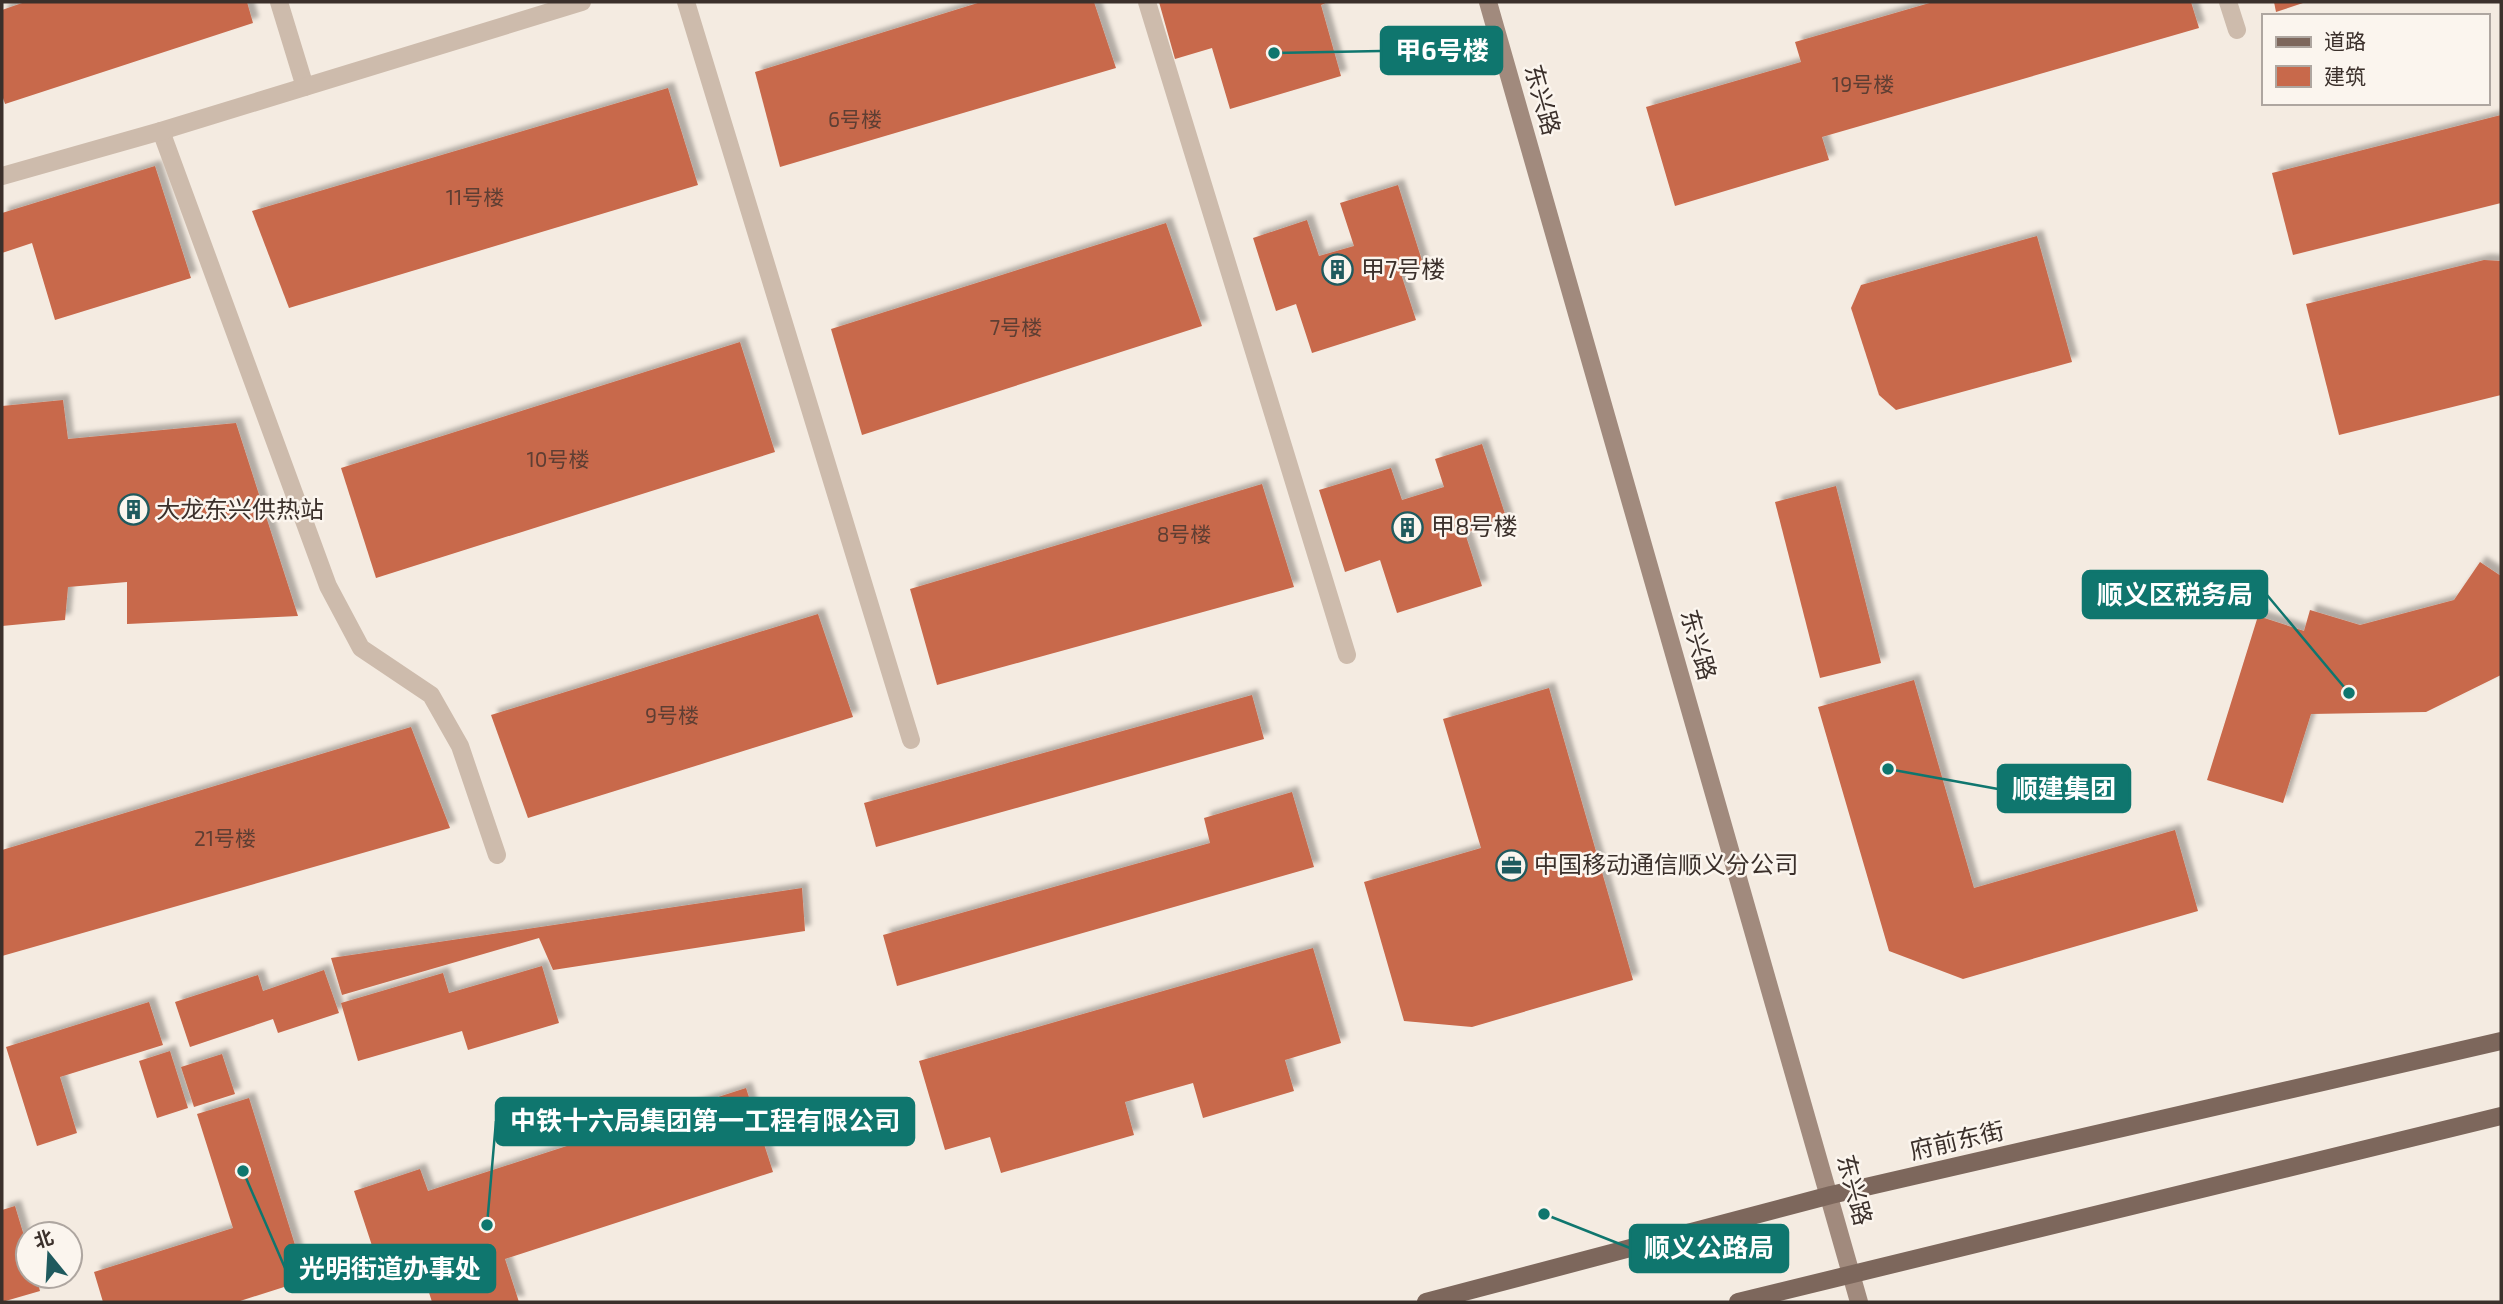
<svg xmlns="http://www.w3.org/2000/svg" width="2503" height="1304" viewBox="0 0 2503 1304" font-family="'Exo 2','Noto Sans SC',sans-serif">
<defs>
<filter id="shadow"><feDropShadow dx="6" dy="-6" stdDeviation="2" flood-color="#0004"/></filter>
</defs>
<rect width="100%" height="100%" fill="#f4ebe1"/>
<g fill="#c8694b" filter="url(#shadow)">
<polygon points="25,2 247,2 253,23 5,104 2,95 2,10"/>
<polygon points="981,2 1094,2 1116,68 780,167 755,72"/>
<polygon points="1159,2 1328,2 1321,5 1341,76 1230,109 1212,48 1175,59"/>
<polygon points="1933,2 2191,2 2199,28 1822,137 1829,160 1675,206 1646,107 1801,62 1795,42"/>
<polygon points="2274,2 2306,2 2276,12"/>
<polygon points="668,88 698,185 289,308 252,211"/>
<polygon points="2501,115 2501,203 2293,255 2272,173"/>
<polygon points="155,166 191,278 55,320 32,243 2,253 2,213"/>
<polygon points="1398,185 1424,267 1401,274 1416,320 1312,353 1296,304 1276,311 1253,238 1307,220 1319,256 1354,246 1340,203"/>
<polygon points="1166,223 1202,326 862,435 831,329"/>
<polygon points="2037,236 2072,362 1896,410 1879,395 1851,308 1861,285"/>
<polygon points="2484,260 2501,261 2501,395 2339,435 2306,304"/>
<polygon points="740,342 775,452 376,578 341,468"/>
<polygon points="63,400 68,439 236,423 298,616 127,624 127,582 68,587 65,620 2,626 2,406"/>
<polygon points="1482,444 1507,520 1465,533 1482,586 1397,613 1380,560 1345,572 1319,490 1391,468 1402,500 1444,487 1435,459"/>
<polygon points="1262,484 1294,587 937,685 910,589"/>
<polygon points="1836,486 1881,663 1820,678 1775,502"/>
<polygon points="2480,562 2501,576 2501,675 2426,712 2311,714 2283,803 2207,780 2258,616 2304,631 2310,610 2360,625 2454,600"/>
<polygon points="818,614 853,717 528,818 491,715"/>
<polygon points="1914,680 1974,888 2175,830 2198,911 1963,979 1889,951 1818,707"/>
<polygon points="1549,688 1633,980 1472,1027 1404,1021 1364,882 1481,848 1443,719"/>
<polygon points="1252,695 1264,739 876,847 864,803"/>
<polygon points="411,727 450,828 2,956 2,850"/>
<polygon points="1292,792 1314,867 897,986 883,935 1210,843 1204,818"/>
<polygon points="802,888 805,931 553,970 539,938 342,995 331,958"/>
<polygon points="1313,948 1341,1043 1285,1060 1294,1091 1203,1118 1193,1083 1125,1102 1134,1135 1001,1173 990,1137 945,1150 919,1061"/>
<polygon points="542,966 559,1023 468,1050 462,1031 358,1061 341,1003 443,973 449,993"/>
<polygon points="324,970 339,1013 278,1033 273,1019 190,1047 175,1002 258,975 263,991"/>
<polygon points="149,1002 163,1045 60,1077 77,1133 37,1146 6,1047"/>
<polygon points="170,1051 188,1108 157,1118 139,1061"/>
<polygon points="222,1054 235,1094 194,1107 181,1067"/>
<polygon points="746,1088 773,1172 505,1259 519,1302 432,1302 419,1261 381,1273 354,1191 420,1169 428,1191"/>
<polygon points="249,1098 306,1280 237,1302 103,1302 94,1272 233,1228 197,1114"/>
<polygon points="15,1206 28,1249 28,1276 36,1276 40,1291 2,1302 2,1210"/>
</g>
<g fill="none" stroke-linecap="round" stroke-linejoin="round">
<g stroke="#cdbbac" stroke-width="18">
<polyline points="279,2 305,87"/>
<polyline points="686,2 911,740"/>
<polyline points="1147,2 1347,655"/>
<polyline points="2228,2 2237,30"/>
<polyline points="161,131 328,586 361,648 431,695 460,746 497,855"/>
</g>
<polyline stroke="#cdbbac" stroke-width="18" points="2,176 161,131 582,2"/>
<polyline stroke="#a18a7d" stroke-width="18" points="1488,2 1859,1302"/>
<g stroke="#7d675c" stroke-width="18">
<polyline points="1426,1302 1831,1195 2501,1041"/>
<polyline points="1738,1302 2501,1116"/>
</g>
</g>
<defs>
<symbol id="building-ring" viewBox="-11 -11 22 22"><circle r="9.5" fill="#fbf5ee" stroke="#1f5a5e" stroke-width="1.5"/><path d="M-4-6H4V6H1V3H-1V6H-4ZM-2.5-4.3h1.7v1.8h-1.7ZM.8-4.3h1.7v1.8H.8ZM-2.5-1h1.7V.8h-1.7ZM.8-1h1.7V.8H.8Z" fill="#1f5a5e"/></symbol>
<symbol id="office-ring" viewBox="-11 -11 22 22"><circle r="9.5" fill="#fbf5ee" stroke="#1f5a5e" stroke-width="1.5"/><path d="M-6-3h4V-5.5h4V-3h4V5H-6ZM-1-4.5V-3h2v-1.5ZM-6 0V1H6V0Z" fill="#1f5a5e"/></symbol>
</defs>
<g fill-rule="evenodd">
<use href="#building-ring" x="1320" y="252" width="35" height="35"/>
<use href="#building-ring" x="116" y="492" width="35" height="35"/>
<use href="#building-ring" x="1390" y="510" width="35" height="35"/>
<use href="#office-ring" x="1494" y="848" width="35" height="35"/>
</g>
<g text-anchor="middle" stroke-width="5" stroke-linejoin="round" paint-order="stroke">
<g font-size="21" fill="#5e3e33">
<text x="1863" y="92">19号楼</text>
<text x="855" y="127">6号楼</text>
<text x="475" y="205">11号楼</text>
<text x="1016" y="335">7号楼</text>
<text x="558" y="467">10号楼</text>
<text x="1184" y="542">8号楼</text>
<text x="672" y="723">9号楼</text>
<text x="225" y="846">21号楼</text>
</g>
<g font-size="24" fill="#3b302b" stroke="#fbf5ee">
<text transform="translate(1542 100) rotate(74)" y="8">东兴路</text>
<text transform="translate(1698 645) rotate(74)" y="8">东兴路</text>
<text transform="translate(1957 1141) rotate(-13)" y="8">府前东街</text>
<text transform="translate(1854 1190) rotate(75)" y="8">东兴路</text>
</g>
<g font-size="24" fill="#3b302b" stroke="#fbf5ee" text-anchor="start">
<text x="1361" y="278">甲7号楼</text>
<text x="156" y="518">大龙东兴供热站</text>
<text x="1431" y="535">甲8号楼</text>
<text x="1534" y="873">中国移动通信顺义分公司</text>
</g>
</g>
<path fill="none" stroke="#0f766e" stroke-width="2.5" d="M1274 53L1381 51M2349 693L2267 595M1888 769L1998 789M487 1225L496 1121M1544 1214L1630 1248M243 1171L285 1268"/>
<g fill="#0f766e" stroke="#fbf5ee" stroke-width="2.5">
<circle cx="1274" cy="53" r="7"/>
<circle cx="2349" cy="693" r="7"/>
<circle cx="1888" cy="769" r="7"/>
<circle cx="487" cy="1225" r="7"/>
<circle cx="1544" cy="1214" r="7"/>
<circle cx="243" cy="1171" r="7"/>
</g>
<g fill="#0f766e" stroke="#0f766e" stroke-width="2.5">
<rect x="1381" y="27" width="121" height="47" rx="7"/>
<rect x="2083" y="571" width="184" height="47" rx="7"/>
<rect x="1998" y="765" width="132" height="47" rx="7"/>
<rect x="496" y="1098" width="418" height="47" rx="7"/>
<rect x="1630" y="1225" width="158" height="47" rx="7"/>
<rect x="285" y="1245" width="210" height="47" rx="7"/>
</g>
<g font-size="26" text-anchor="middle" font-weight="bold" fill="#fff">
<text x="1442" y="60">甲6号楼</text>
<text x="2175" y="604">顺义区税务局</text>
<text x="2064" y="798">顺建集团</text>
<text x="705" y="1130">中铁十六局集团第一工程有限公司</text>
<text x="1709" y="1257">顺义公路局</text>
<text x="390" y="1278">光明街道办事处</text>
</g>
<rect width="2503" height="1304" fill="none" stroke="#3b302b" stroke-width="7"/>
<rect x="2262" y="14" width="228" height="91" fill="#fbf5ee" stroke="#aea6a0" stroke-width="2"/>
<rect x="2276" y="37" width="35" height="10" fill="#7d675c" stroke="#aea6a0" stroke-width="2"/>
<text x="2324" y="49" font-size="21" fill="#3b302b">道路</text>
<rect x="2276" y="66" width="35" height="21" fill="#c8694b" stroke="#aea6a0" stroke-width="2"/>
<text x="2324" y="84" font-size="21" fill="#3b302b">建筑</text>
<g transform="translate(49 1255) rotate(342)"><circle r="33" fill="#fbf5ee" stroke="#aea6a0" stroke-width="2"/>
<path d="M0-5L12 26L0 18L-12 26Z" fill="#1f5a5e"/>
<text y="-10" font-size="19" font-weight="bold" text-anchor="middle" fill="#3b302b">北</text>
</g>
</svg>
